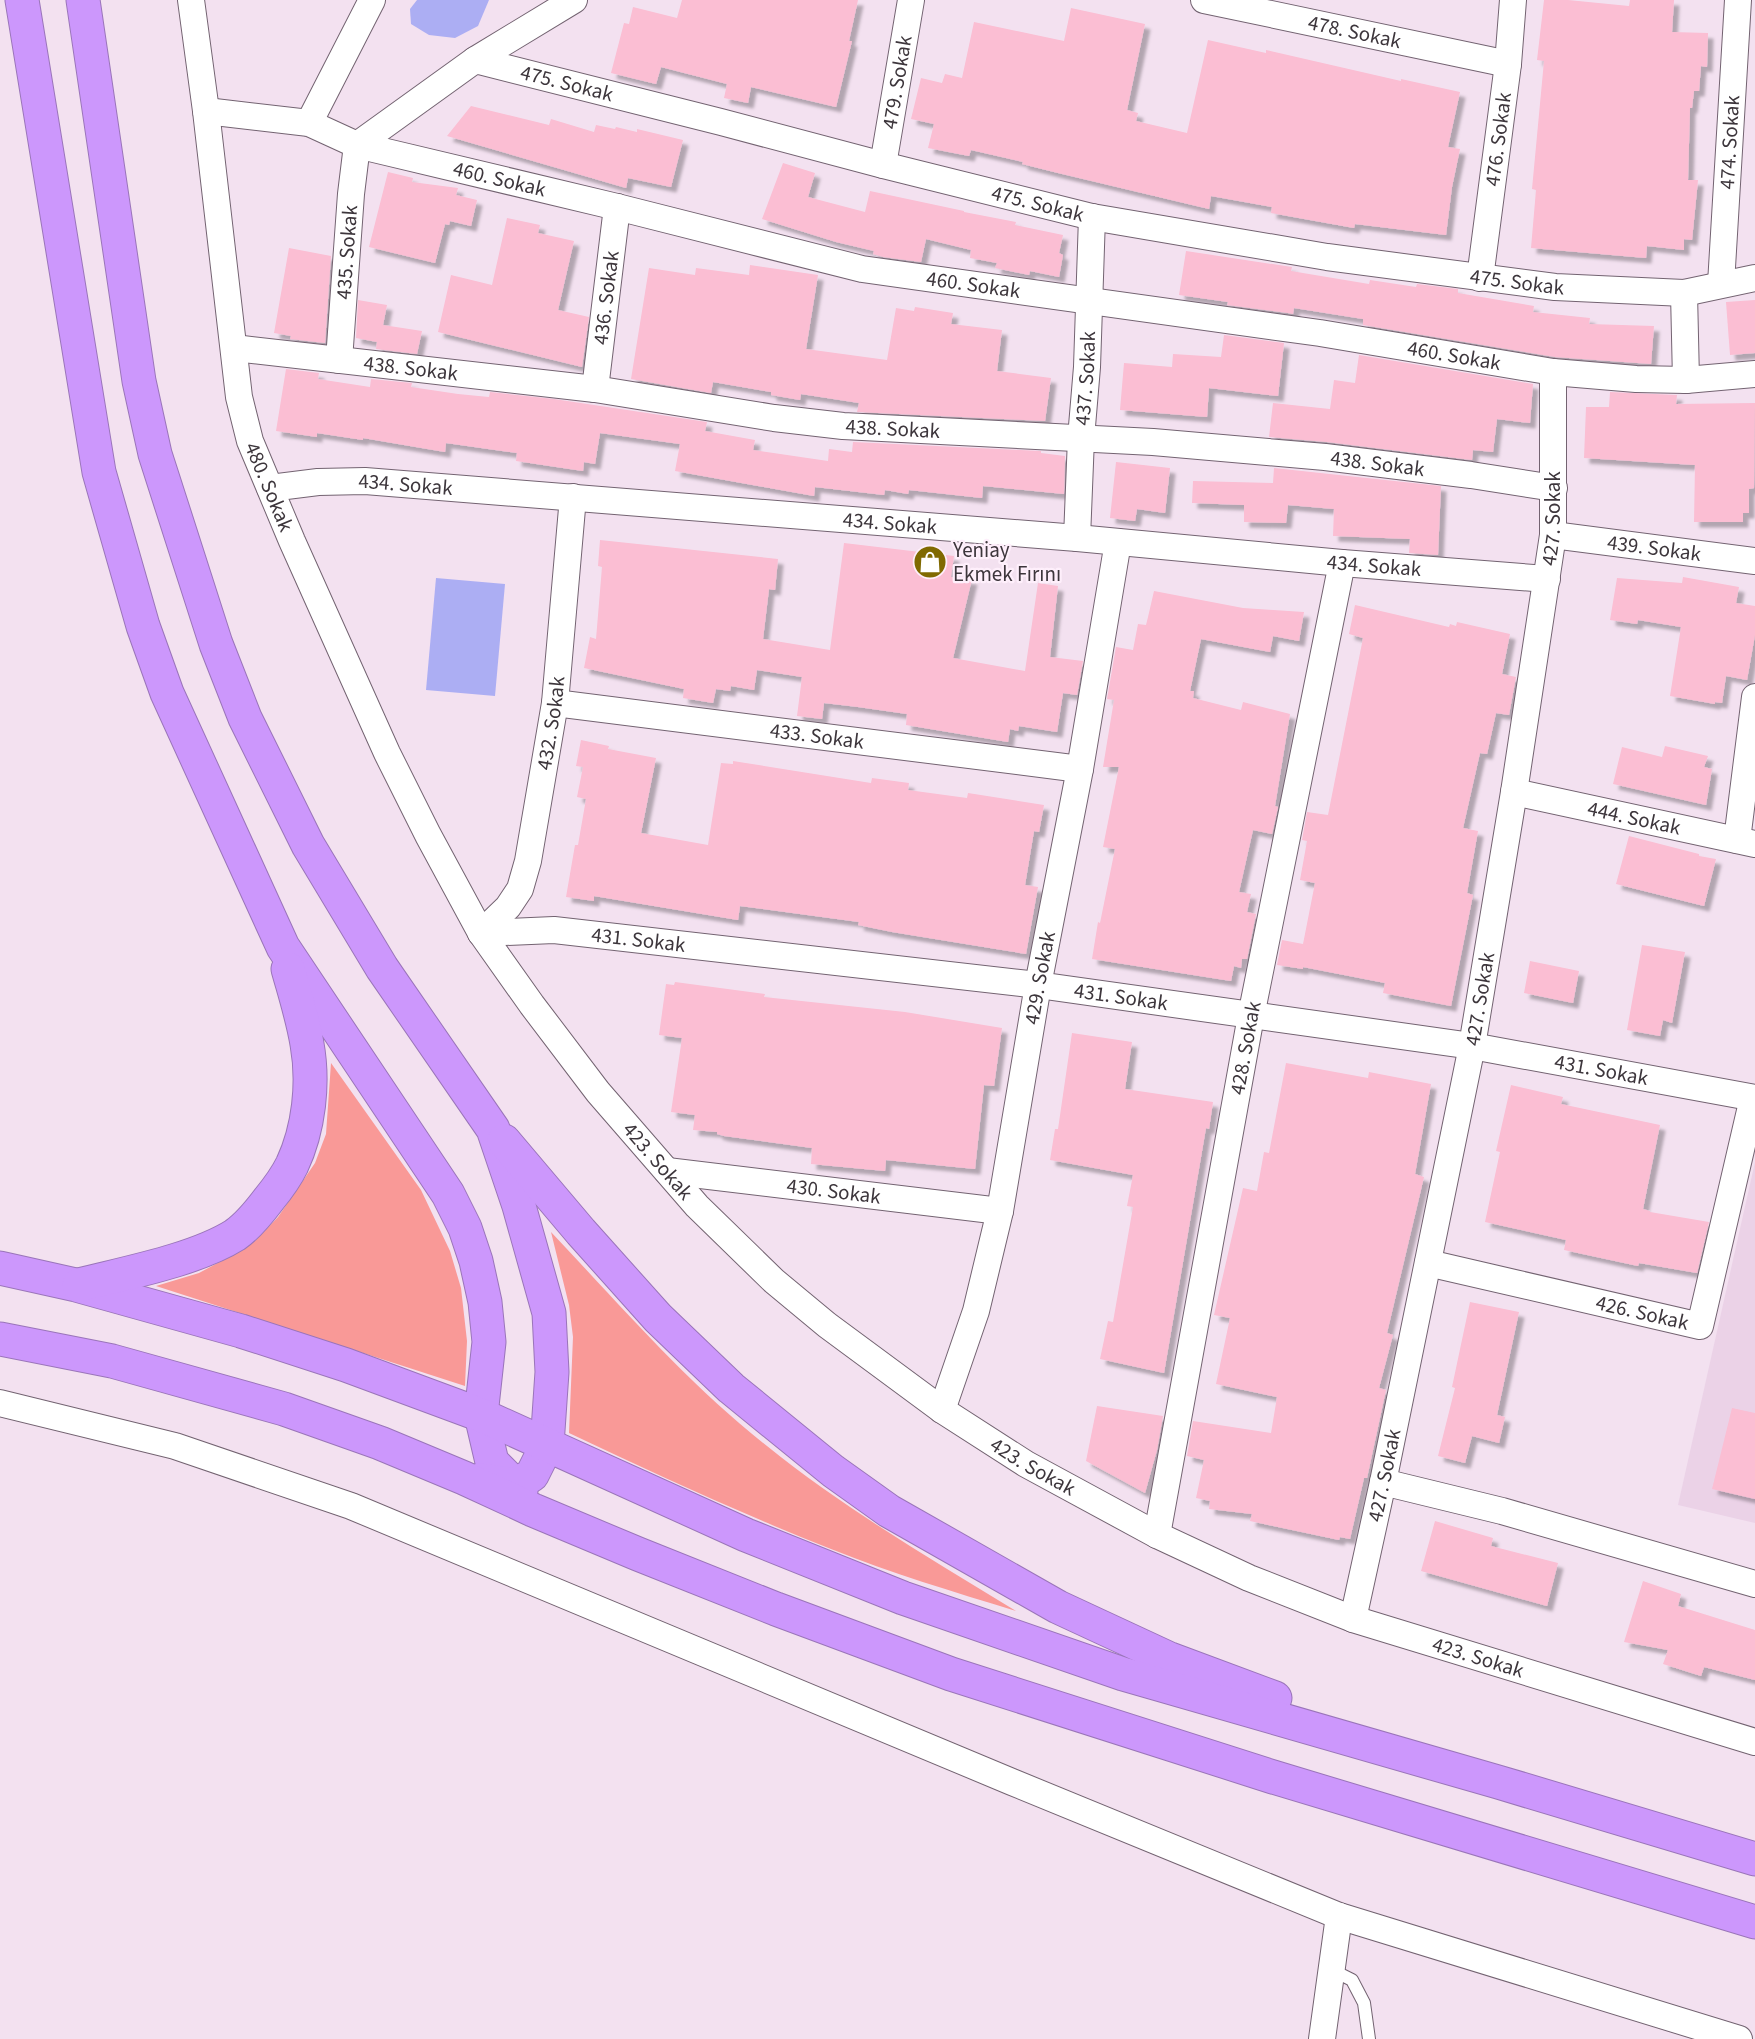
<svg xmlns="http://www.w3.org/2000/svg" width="1755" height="2039" viewBox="0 0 1755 2039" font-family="'Source Sans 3',sans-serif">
<defs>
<filter id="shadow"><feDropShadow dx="5.5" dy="5.5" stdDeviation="1.5" flood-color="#0004"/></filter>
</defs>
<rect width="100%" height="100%" fill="#f3e1f0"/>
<polygon fill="#ebd2e7" points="1755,1162 1755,1523 1678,1505"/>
<g fill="#f99997">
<polygon points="331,1063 421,1190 450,1251 461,1288 467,1341 465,1386 156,1286 199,1273 227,1258 256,1240 278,1217 315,1163 326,1134"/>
<path d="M551 1232C621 1306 687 1383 767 1446 845 1509 931 1559 1016 1611 954 1592 891 1573 831 1549 742 1514 655 1474 569 1433L573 1337 569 1305Z"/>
</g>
<g fill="#acaef3">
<polygon points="417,0 489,0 478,26 455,38 429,35 411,24 410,9"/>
<polygon points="436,578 505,584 495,696 426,690"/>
</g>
<g fill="#fbbed3" filter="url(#shadow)">
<polygon points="682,0 858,0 849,41 852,41 836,107 751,87 748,103 724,98 727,84 661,67 656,84 611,73 624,23 629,24 633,7 677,18"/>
<polygon points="1544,0 1568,0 1629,6 1630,0 1674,0 1672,32 1708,33 1707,67 1701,66 1699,91 1694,91 1692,108 1690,108 1688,180 1698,180 1692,240 1684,239 1684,250 1647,246 1646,258 1531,248 1536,190 1532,189 1544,61 1537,60"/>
<polygon points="1071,8 1145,24 1127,110 1138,113 1136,121 1187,133 1208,40 1266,53 1266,50 1401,81 1401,79 1460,92 1448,147 1460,149 1452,187 1446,235 1355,224 1354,228 1271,213 1272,207 1211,196 1209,209 1058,173 1022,164 1023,162 971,150 969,156 928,148 934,124 911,119 921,78 942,83 945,74 962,78 974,22 1064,41"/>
<polygon points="471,106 549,125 551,119 594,132 596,125 615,129 616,127 637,132 637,129 683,140 671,187 628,178 626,188 447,136"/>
<polygon points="783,163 815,173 808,197 865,212 870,191 964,211 964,212 1016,222 1015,225 1063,235 1059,253 1063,255 1059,277 1030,271 1029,275 995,268 997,263 970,258 971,250 926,239 921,262 883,257 873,254 874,251 836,242 762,219"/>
<polygon points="388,172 413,178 412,182 458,188 456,195 477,200 471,226 450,221 449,225 445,224 435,263 369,247"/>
<polygon points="507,218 540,225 538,233 574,241 558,310 589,317 582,367 438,332 451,275 492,285"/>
<polygon points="289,248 331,256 325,343 290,339 291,336 274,333"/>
<polygon points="1186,251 1292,267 1291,271 1369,284 1370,280 1416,287 1417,284 1458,289 1458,293 1534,306 1533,312 1590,318 1589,324 1654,326 1651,364 1555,357 1363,325 1363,319 1294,308 1293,314 1288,313 1227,305 1228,302 1179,295"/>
<polygon points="750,265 818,275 806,349 887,360 896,308 914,311 915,307 953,313 951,324 1002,330 997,371 1051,378 1045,421 857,412 859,403 801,394 800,400 771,395 771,392 713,382 711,393 631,379 649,268 695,275 696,268 749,275"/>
<polygon points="358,300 387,305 383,325 422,331 417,354 376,349 377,342 356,338"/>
<polygon points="1755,300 1755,353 1730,355 1726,302"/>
<polygon points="1224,335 1284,343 1278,396 1209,388 1207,417 1120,410 1124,363 1172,367 1173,354 1221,357"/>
<polygon points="1359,355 1533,384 1530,423 1497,419 1493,452 1473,450 1472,460 1327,442 1269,437 1273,403 1330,409 1334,380 1355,383"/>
<polygon points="286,369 319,373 318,379 370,387 371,379 412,383 411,387 458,394 489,397 490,392 554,399 707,422 705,431 755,440 753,450 828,461 829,449 852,452 853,442 1041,451 1041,453 1065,456 1064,494 983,486 982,498 909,490 908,494 885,490 884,495 815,487 814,496 675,471 680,444 600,433 595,464 584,462 583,471 516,461 517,453 446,443 445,452 363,438 363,440 317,433 317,437 276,431"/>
<polygon points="1610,392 1677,395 1676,404 1755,403 1754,488 1749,489 1749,513 1743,513 1743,522 1694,522 1695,465 1584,458 1586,407 1609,407"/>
<polygon points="1116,462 1170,468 1165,513 1137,509 1135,521 1110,518"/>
<polygon points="1274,468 1441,486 1438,555 1409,553 1410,539 1333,536 1334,509 1288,505 1286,523 1244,522 1244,505 1192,503 1193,481 1273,483"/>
<polygon points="600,540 778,559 775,590 769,589 763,639 830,650 844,543 954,556 951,577 972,579 953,658 1025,671 1038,583 1058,586 1050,657 1083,661 1077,695 1063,693 1057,732 1019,726 1018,731 1010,729 1008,742 906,725 907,714 858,707 824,703 822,719 797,716 802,677 757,670 754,690 731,686 730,691 716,689 713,703 683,698 684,689 584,668 590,637 596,639 602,567 598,566"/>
<polygon points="1683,577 1739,587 1736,603 1755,606 1755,635 1747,680 1726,676 1722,703 1715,702 1715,704 1670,696 1681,627 1638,620 1637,624 1610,620 1617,578 1682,583"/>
<polygon points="1154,591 1243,608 1304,612 1299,641 1273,636 1270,652 1201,639 1190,691 1194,691 1193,698 1241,710 1243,702 1290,714 1275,806 1278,807 1272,834 1253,830 1239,892 1251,894 1247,912 1256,914 1247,959 1242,959 1241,968 1234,966 1231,981 1092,959 1098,922 1100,923 1115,849 1103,847 1119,767 1103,767 1114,700 1107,699 1116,647 1133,650 1138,624 1146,625 1148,617"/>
<polygon points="1355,605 1449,627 1450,624 1456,626 1457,622 1510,634 1502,674 1516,677 1509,715 1496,713 1487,754 1480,753 1463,828 1478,831 1467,893 1473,895 1451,1006 1383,993 1385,983 1303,967 1303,969 1277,965 1282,940 1303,944 1315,883 1300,880 1307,841 1302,840 1307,812 1328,815 1363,638 1349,634"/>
<polygon points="581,740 609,746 608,749 656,758 641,833 708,845 721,763 733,764 733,761 871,783 872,778 909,783 908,790 967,798 968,793 1044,805 1039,832 1034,831 1025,885 1038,887 1026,954 892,932 858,925 859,922 740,906 738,920 594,896 594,901 566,897 575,845 578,845 586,799 577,797 583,767 576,766"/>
<polygon points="1665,746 1708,756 1704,767 1712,769 1706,805 1613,784 1622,747 1662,757"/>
<polygon points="1629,836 1699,854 1699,856 1716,859 1704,906 1616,884"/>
<polygon points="1642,945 1685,952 1672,1023 1663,1020 1660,1036 1627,1030"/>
<polygon points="1530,961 1579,971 1573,1003 1524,993"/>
<polygon points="675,982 765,994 764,997 905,1012 1002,1028 994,1086 984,1085 975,1169 886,1160 885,1171 811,1164 812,1148 724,1136 717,1134 717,1132 693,1130 695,1115 671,1112 682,1038 659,1035 666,984 674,985"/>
<polygon points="1072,1033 1132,1042 1125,1089 1213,1102 1209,1129 1206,1128 1164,1373 1100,1359 1108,1321 1113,1322 1133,1207 1127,1206 1133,1175 1050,1160 1055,1129 1058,1129"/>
<polygon points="1286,1063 1368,1078 1369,1072 1431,1084 1415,1174 1424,1177 1387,1333 1393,1335 1379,1388 1386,1390 1367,1478 1364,1478 1350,1539 1340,1537 1339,1540 1250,1521 1252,1514 1209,1509 1210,1501 1196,1498 1204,1460 1187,1456 1193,1421 1271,1433 1277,1397 1216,1384 1230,1318 1214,1315 1243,1188 1257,1191 1264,1152 1269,1153"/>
<polygon points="1511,1085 1563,1097 1561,1104 1660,1125 1643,1209 1650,1211 1650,1212 1709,1222 1697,1273 1639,1263 1638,1266 1564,1250 1566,1240 1485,1222 1500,1152 1496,1151"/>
<polygon points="1470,1302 1519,1312 1497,1415 1505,1417 1499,1443 1472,1436 1465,1463 1438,1456 1455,1388 1452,1387"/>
<polygon points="1097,1406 1163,1416 1157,1450 1145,1493 1086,1461"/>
<polygon points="1732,1408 1755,1413 1755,1499 1712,1489"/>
<polygon points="1435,1521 1493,1538 1491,1546 1558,1563 1547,1606 1421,1571"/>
<polygon points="1643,1581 1681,1594 1678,1606 1755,1630 1755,1680 1704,1667 1701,1676 1663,1664 1668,1650 1624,1642"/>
</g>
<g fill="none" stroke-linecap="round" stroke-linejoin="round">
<defs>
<polyline id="lane" points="1332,1970 1352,1980 1364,2003 1369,2039"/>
<g id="street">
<path id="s1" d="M191 0 206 111 239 397 250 441 292 541 387 753 428 835 481 933 532 1005 598 1092 697 1206 774 1281 827 1325 942 1410 1026 1464 1157 1535 1249 1578 1353 1619 1755 1742"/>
<path id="s2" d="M1204 0 1508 64"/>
<polyline points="475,60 574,0"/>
<path id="s3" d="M206 111 309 123 357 145 617 207 862 269 1320 333 1553 372 1636 379 1686 380 1755 374"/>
<polyline points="309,123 372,0"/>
<path id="s4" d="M883 165 911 0"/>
<path id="s5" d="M1480 278 1508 64 1513 0"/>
<path id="s6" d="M1721 284 1738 0"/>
<polyline points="1684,293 1686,380"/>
<path id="s7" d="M234 348 595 389 774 418 843 426 1153 442 1325 457 1471 475 1554 488"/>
<path id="s8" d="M339 360 351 194 357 145 475 60 721 122 883 165 1092 217 1327 257 1555 287 1684 293 1755 278"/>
<path id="s9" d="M595 389 617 207"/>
<path id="s10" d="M270 488 318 482 365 481 1077 538 1342 563 1547 579"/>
<path id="s11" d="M1553 535 1755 561"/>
<path id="s12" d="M1077 538 1081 438 1087 367 1092 217"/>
<path id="s13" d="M555 703 1080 769"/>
<path id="s14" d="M1514 792 1755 844"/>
<polyline points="1737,840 1755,697"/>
<path id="s15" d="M481 933 554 930 1038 985 1472 1046 1755 1098"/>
<path id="s16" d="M481 933 508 907 520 889 528 861 555 703 573 497"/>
<path id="s17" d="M667 1171 1000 1211"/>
<path id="s18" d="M1428 1263 1700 1326 1753 1098"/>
<polyline points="0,1403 175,1446 351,1506 1012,1782 1339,1916 1739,2039"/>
<path id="s19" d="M942 1410 976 1311 1000 1211 1038 985 1080 769 1118 542"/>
<polyline points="1383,1482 1502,1511 1755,1584"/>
<path id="s20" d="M1157 1535 1251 1016 1342 563"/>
<path id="s21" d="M1353 1619 1383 1482 1472 1046 1514 792 1553 535V372"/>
<polyline points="1322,2039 1339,1916"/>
</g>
<g id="highway">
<polyline points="22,0 99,472 143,626 167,693 283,947 448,1194 465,1228 476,1261 485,1302 489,1342 481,1415 492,1462 521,1491"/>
<polyline points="83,0 139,381 155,454 216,644 245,718 308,845 382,968 493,1129 519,1206 549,1313 552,1372 547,1445 532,1475 515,1485 480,1480"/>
<polyline points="504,1141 581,1232 658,1318 731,1388 833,1471 889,1511 1058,1607 1170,1659 1275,1698"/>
<polyline points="0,1268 76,1285 241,1331 346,1365 481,1415 746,1535 903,1598 1123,1674 1498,1782 1755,1859"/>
<path d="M79 1285C126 1273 195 1260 235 1235 248 1226 260 1211 269 1199 278 1188 286 1177 292 1165 309 1129 314 1083 307 1044 303 1019 295 994 288 969"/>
<polyline points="0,1339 112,1361 284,1409 380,1443 464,1478 533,1510 638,1554 776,1609 951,1674 1273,1777 1755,1922"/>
</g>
</defs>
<use href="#lane" stroke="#736371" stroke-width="14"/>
<use href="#street" stroke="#736371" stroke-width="28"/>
<use href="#highway" stroke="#9a75b9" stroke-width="35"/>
<use href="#lane" stroke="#fff" stroke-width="12"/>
<use href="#street" stroke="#fff" stroke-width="26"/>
<use href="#highway" stroke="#cc97fc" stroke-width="33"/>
</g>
<defs>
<symbol id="shop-disc" viewBox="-11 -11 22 22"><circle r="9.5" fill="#806901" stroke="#feeffb"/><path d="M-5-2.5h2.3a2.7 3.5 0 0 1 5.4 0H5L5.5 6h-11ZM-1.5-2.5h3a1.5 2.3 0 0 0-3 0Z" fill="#fff"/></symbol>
</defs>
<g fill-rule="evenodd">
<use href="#shop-disc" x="911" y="543" width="38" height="38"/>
</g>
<g text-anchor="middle" stroke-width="4.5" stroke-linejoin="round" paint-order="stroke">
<g font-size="21" fill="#3d363c" stroke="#feeffb">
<text dy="7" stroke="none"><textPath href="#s2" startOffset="154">478. Sokak</textPath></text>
<text dy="7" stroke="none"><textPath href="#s8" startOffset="456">475. Sokak</textPath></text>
<text dy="7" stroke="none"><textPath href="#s4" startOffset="84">479. Sokak</textPath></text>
<text dy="7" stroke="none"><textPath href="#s5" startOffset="140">476. Sokak</textPath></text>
<text dy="7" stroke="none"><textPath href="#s6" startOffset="142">474. Sokak</textPath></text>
<text dy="7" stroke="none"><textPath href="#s3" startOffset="303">460. Sokak</textPath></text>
<text dy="7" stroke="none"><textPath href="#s8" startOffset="942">475. Sokak</textPath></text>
<text dy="7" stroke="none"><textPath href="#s8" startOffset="108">435. Sokak</textPath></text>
<text dy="7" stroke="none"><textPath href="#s8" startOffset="1428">475. Sokak</textPath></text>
<text dy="7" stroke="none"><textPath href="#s3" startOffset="789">460. Sokak</textPath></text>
<text dy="7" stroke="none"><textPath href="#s9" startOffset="92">436. Sokak</textPath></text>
<text dy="7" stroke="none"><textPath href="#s3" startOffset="1275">460. Sokak</textPath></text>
<text dy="7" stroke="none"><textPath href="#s7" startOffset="178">438. Sokak</textPath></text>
<text dy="7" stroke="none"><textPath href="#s12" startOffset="160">437. Sokak</textPath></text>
<text dy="7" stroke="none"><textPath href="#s7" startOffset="664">438. Sokak</textPath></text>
<text dy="7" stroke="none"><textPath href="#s7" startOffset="1150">438. Sokak</textPath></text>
<text dy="7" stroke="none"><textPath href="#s10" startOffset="136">434. Sokak</textPath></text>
<text dy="7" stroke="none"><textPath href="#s1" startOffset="495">480. Sokak</textPath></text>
<text dy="7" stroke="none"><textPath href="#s21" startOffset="1119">427. Sokak</textPath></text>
<text dy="7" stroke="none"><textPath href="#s10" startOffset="622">434. Sokak</textPath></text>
<text dy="7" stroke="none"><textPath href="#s11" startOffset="102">439. Sokak</textPath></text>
<text dy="7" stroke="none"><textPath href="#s10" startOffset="1108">434. Sokak</textPath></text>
<text dy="7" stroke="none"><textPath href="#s16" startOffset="228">432. Sokak</textPath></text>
<text dy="7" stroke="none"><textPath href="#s13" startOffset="264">433. Sokak</textPath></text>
<text dy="7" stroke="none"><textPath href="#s14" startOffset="123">444. Sokak</textPath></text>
<text dy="7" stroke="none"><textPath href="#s15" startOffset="158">431. Sokak</textPath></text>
<text dy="7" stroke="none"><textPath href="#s19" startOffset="444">429. Sokak</textPath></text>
<text dy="7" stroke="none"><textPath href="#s15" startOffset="644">431. Sokak</textPath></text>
<text dy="7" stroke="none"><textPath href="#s21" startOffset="633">427. Sokak</textPath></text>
<text dy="7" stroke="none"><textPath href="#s20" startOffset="495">428. Sokak</textPath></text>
<text dy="7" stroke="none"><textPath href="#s15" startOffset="1130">431. Sokak</textPath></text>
<text dy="7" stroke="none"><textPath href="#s1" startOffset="1278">423. Sokak</textPath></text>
<text dy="7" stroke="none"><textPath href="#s17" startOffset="168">430. Sokak</textPath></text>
<text dy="7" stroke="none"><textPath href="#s18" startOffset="220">426. Sokak</textPath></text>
<text dy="7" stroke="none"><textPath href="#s1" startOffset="1764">423. Sokak</textPath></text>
<text dy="7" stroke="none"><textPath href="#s21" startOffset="147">427. Sokak</textPath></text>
<text dy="7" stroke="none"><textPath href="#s1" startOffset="2250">423. Sokak</textPath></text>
</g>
<g font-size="21" fill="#3d363c" stroke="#feeffb" text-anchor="start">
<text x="953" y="557">Yeniay<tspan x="953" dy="24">Ekmek Fırını</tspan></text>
</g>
</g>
</svg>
